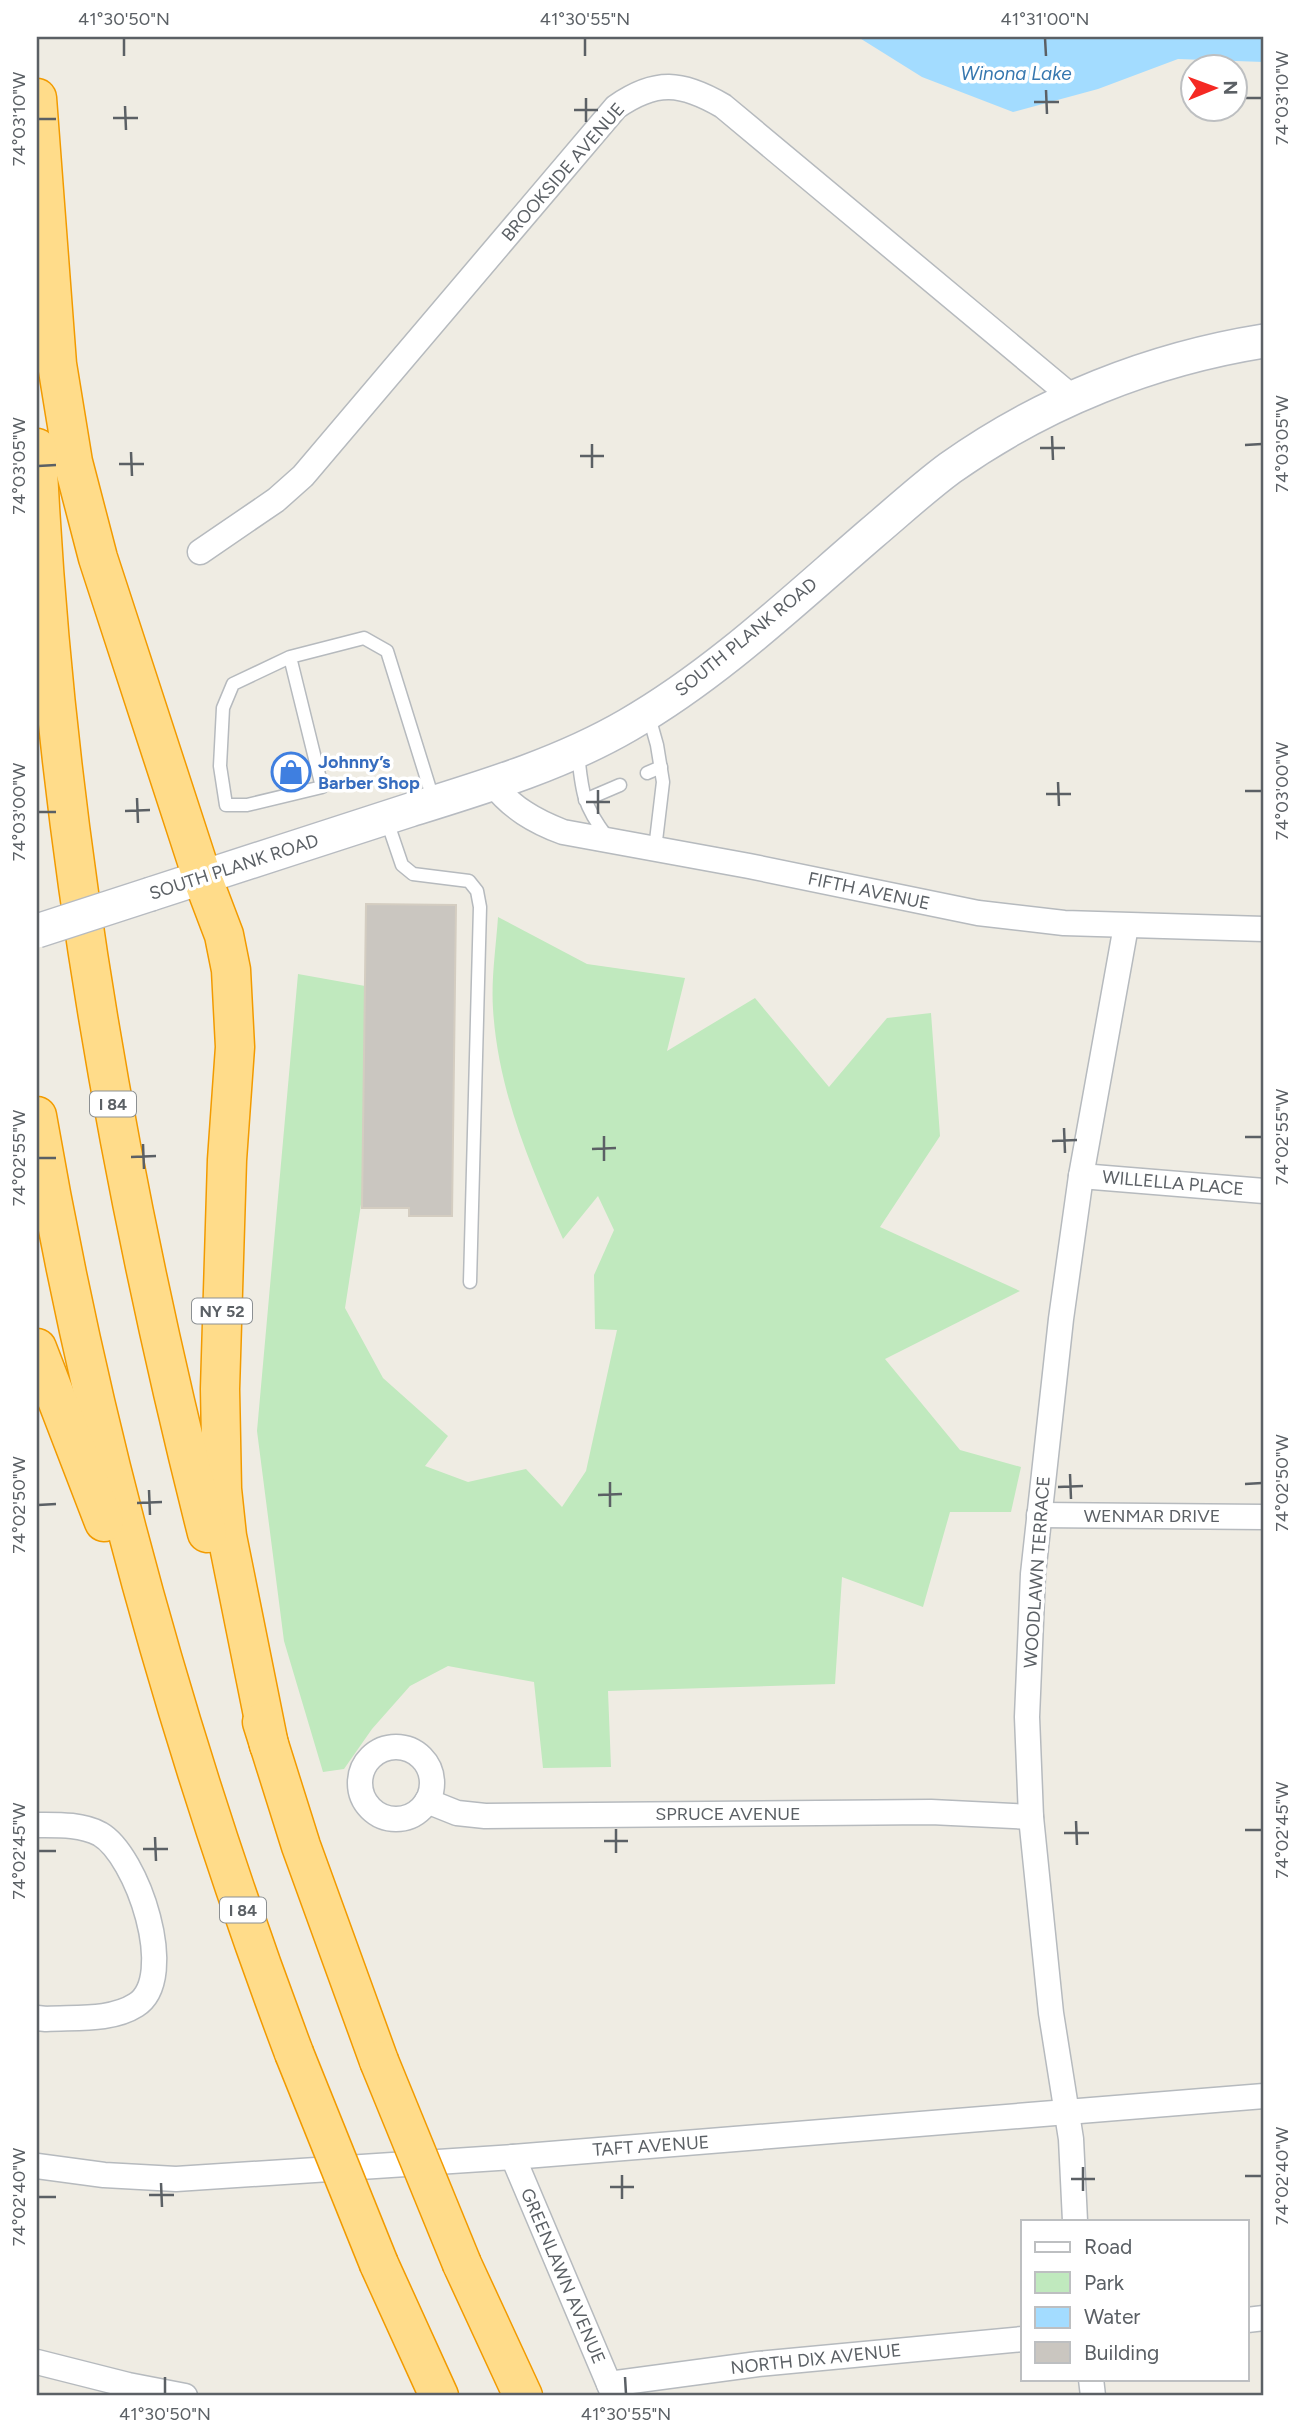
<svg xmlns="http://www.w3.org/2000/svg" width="1301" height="2433" viewBox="0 0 1301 2433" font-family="Figtree,sans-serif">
<rect width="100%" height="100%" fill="#efece3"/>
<path fill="#c0e9be" d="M498 917 587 964 685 978 667 1051 755 998 829 1087 887 1018 931 1013 940 1136 880 1227 1020 1291 885 1359 960 1450 1021 1467 1011 1512H950L923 1607 842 1577 835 1684 608 1691 611 1767 543 1768 534 1682 448 1666 410 1686 372 1729 344 1769 323 1772 284 1641 257 1431 298 974 365 986 362 1198 345 1308 383 1378 448 1436 425 1466 468 1482 526 1469 562 1507 586 1471 617 1330 595 1329 594 1275 614 1230 598 1196 563 1239C530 1166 498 1090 493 1009 491 979 496 947 498 917Z"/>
<polygon fill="#a3dcff" points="858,37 1264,37 1264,62 1178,59 1098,89 1013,112 922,77"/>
<polygon fill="#cac6c0" stroke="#d4cdc1" stroke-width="2" points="366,904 456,905 452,1216 409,1216 409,1208 362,1208"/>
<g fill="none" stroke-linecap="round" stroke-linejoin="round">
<defs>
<g id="service">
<polyline points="290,657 233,684 223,708 220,766 226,805 247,805 322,787 290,657 364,638 387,651 434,802"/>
<polyline points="648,713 657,745 663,782 655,849"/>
<path d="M578 754C582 793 583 805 607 837"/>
<polyline points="647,773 661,767"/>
<polyline points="585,800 620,785"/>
<polyline points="386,818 402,865 413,874 469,881 477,891 480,907 470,1282"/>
</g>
<g id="minor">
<path d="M200 552 276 500 303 476 616 107C656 79 682 82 723 106L1072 397"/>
<path d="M493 784C512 808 534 821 563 832L749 866 978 913 1064 923 1264 929"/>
<polyline points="1081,1176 1264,1191"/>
<polyline points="1039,1515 1264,1517"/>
<circle cx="396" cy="1783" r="36"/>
<polyline points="427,1801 457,1813 485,1816 931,1812 1031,1817"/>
<path d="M37 1825C58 1825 81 1824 100 1834 137 1855 179 1978 136 2005 111 2021 75 2017 46 2019L37 2018"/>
<polyline points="513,2157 614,2396"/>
<polyline points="37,2166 104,2175 176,2179 513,2157 1264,2096"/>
<polyline points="1075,2221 1071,2139 1051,2013 1031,1817 1027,1717 1033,1574 1061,1319 1081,1176 1126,926"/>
<polyline points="1247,2320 1264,2318"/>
<polyline points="37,2362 128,2385 185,2396"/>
<polyline points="1091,2379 1093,2396"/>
<polyline points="609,2384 758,2364 1023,2339"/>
</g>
<path id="secondary" d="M151 894C237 866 324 838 410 810 484 787 561 764 628 725 718 673 794 600 872 533 898 511 923 488 950 468 1043 402 1151 359 1264 341"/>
<g id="motorway">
<polyline points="37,98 57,364 73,462 98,558 202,877 224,935 231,970 235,1047 227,1160 220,1389 222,1489 227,1536 269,1745"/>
<path d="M37 448C53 815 117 1178 207 1533"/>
<path d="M37 1116C92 1435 180 1750 294 2053"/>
<polyline points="37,1348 104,1522"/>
<polyline points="262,1722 301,1846 379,2061"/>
<polyline points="379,2264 439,2396"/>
<polyline points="462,2264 523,2396"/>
</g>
</defs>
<use href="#service" stroke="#b6babe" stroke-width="15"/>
<use href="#minor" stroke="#b6babe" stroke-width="27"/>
<use href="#secondary" stroke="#b7bbc1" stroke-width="36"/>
<use href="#motorway" stroke="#f29b00" stroke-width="41"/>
<use href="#service" stroke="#fff" stroke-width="12"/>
<use href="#minor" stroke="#fff" stroke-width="24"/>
<use href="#secondary" stroke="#fff" stroke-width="33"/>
<use href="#motorway" stroke="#ffdc8a" stroke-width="38"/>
<defs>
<polyline id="secondary-bridge" points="37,931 151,894"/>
<g id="motorway-bridge">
<polyline points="294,2053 379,2264"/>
<polyline points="379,2061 462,2264"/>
</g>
</defs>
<use href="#secondary-bridge" stroke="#b7bbc1" stroke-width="36" stroke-linecap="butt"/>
<use href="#motorway-bridge" stroke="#f29b00" stroke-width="41" stroke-linecap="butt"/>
<use href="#secondary-bridge" stroke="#fff" stroke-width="33"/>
<use href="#motorway-bridge" stroke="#ffdc8a" stroke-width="38"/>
</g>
<path fill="none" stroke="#5b6065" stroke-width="2.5" d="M124 38V56M585 38V56M1045 38 1046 56M1046 90 1047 114M586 98V122M1245 98H1262M1034 102H1059M125 106 126 130M574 110H598M113 118H138M38 119H56M1052 436 1053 460M592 444V468M1245 445 1262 444M1040 448H1065M131 452 132 476M580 456H604M119 464H144M38 466 56 465M1058 782 1059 806M598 790V814M1245 791H1262M1046 794H1071M137 798 138 823M586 802H610M125 811 150 810M38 812H56M1064 1128 1065 1153M604 1136V1161M1245 1137H1262M1052 1141 1077 1140M143 1144 144 1169M592 1149 616 1148M131 1157 156 1156M38 1158H56M1070 1474 1071 1499M610 1482V1507M1245 1484 1262 1483M1058 1487 1083 1486M149 1490 150 1515M598 1495 622 1494M137 1503 162 1502M38 1505 56 1504M1076 1821 1077 1845M616 1829V1853M1245 1830H1262M1064 1833H1089M155 1837 156 1861M604 1841H628M143 1849H168M38 1851H56M1083 2167V2191M622 2175V2199M1245 2176H1262M1071 2179H1095M161 2183 162 2207M610 2187H634M149 2195H174M38 2197H56M165 2377V2394M625 2377 626 2394"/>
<defs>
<symbol id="shop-ring" viewBox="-11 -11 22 22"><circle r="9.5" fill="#fff" stroke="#3f7fe0" stroke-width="1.5"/><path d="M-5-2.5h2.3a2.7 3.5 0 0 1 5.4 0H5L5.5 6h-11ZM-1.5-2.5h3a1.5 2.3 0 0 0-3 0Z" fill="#3f7fe0"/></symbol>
</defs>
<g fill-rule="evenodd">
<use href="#shop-ring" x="269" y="750" width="44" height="44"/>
</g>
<g text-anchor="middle" stroke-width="7" stroke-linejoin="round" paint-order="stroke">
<g fill="#fff" stroke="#8c9093" stroke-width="2">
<rect x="90" y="1091.5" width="46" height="25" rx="5"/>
<rect x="192" y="1298.5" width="60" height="25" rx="5"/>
<rect x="220" y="1897.5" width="46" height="25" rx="5"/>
</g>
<g font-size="16" font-weight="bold" fill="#5b6065">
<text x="113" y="1110">I 84</text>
<text x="222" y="1317">NY 52</text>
<text x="243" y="1916">I 84</text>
</g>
<g font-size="18" fill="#5b6065" stroke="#fff">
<text transform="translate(563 172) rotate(-49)" y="6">BROOKSIDE AVENUE</text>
<text transform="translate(746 637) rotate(-39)" y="6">SOUTH PLANK ROAD</text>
<text transform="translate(234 867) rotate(-18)" y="6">SOUTH PLANK ROAD</text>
<text transform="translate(869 891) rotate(12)" y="6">FIFTH AVENUE</text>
<text transform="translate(1173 1183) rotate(5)" y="6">WILLELLA PLACE</text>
<text x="1152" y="1522">WENMAR DRIVE</text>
<text transform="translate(1037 1572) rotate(-86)" y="6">WOODLAWN TERRACE</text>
<text x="728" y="1820">SPRUCE AVENUE</text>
<text transform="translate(651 2146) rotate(-4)" y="6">TAFT AVENUE</text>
<text transform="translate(563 2276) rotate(67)" y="6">GREENLAWN AVENUE</text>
<text transform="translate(816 2359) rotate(-6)" y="6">NORTH DIX AVENUE</text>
</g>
<g font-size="18" font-weight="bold" fill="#366cbe" stroke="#fff" text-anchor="start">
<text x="318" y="768">Johnny’s<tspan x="318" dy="21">Barber Shop</tspan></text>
</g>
<g font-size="19" font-style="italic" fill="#3677af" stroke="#fff">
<text x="1016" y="80">Winona Lake</text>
</g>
</g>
<rect width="1301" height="2433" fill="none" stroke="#ffffff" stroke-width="77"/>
<rect x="1021" y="2220" width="228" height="161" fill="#ffffff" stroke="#bdbfc1" stroke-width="2"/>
<rect x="1035" y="2242" width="35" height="10" fill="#ffffff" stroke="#bdbfc1" stroke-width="2"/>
<text x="1084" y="2254" font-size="21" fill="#5b6065">Road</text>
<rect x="1035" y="2272" width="35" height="21" fill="#c0e9be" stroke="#bdbfc1" stroke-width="2"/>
<text x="1084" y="2290" font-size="21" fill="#5b6065">Park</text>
<rect x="1035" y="2307" width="35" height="21" fill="#a3dcff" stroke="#bdbfc1" stroke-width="2"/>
<text x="1084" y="2324" font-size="21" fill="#5b6065">Water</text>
<rect x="1035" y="2342" width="35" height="21" fill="#cac6c0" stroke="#bdbfc1" stroke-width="2"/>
<text x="1084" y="2360" font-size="21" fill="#5b6065">Building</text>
<g transform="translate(1214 88) rotate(89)"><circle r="33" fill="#ffffff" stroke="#bdbfc1" stroke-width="2"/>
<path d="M0-5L12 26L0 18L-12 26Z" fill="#f52923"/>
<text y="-10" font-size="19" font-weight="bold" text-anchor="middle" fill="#5b6065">N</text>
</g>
<rect x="38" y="38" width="1224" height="2356" fill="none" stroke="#5b6065" stroke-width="2.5"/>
<g font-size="18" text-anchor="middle" fill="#5b6065">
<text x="124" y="25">41°30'50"N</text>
<text x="585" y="25">41°30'55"N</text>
<text x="1045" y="25">41°31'00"N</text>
<text transform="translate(1282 98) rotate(-90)" y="6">74°03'10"W</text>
<text transform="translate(19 119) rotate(-90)" y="6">74°03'10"W</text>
<text transform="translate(1282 444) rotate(-90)" y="6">74°03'05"W</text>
<text transform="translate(19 466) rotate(-90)" y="6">74°03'05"W</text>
<text transform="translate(1282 791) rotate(-90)" y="6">74°03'00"W</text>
<text transform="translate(19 812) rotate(-90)" y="6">74°03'00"W</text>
<text transform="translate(1282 1137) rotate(-90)" y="6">74°02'55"W</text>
<text transform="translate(19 1158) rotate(-90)" y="6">74°02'55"W</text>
<text transform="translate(1282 1483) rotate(-90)" y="6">74°02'50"W</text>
<text transform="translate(19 1505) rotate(-90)" y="6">74°02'50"W</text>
<text transform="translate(1282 1830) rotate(-90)" y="6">74°02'45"W</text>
<text transform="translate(19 1851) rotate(-90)" y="6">74°02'45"W</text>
<text transform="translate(1282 2176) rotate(-90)" y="6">74°02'40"W</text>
<text transform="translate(19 2197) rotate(-90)" y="6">74°02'40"W</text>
<text x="165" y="2420">41°30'50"N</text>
<text x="626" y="2420">41°30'55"N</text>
</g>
</svg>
